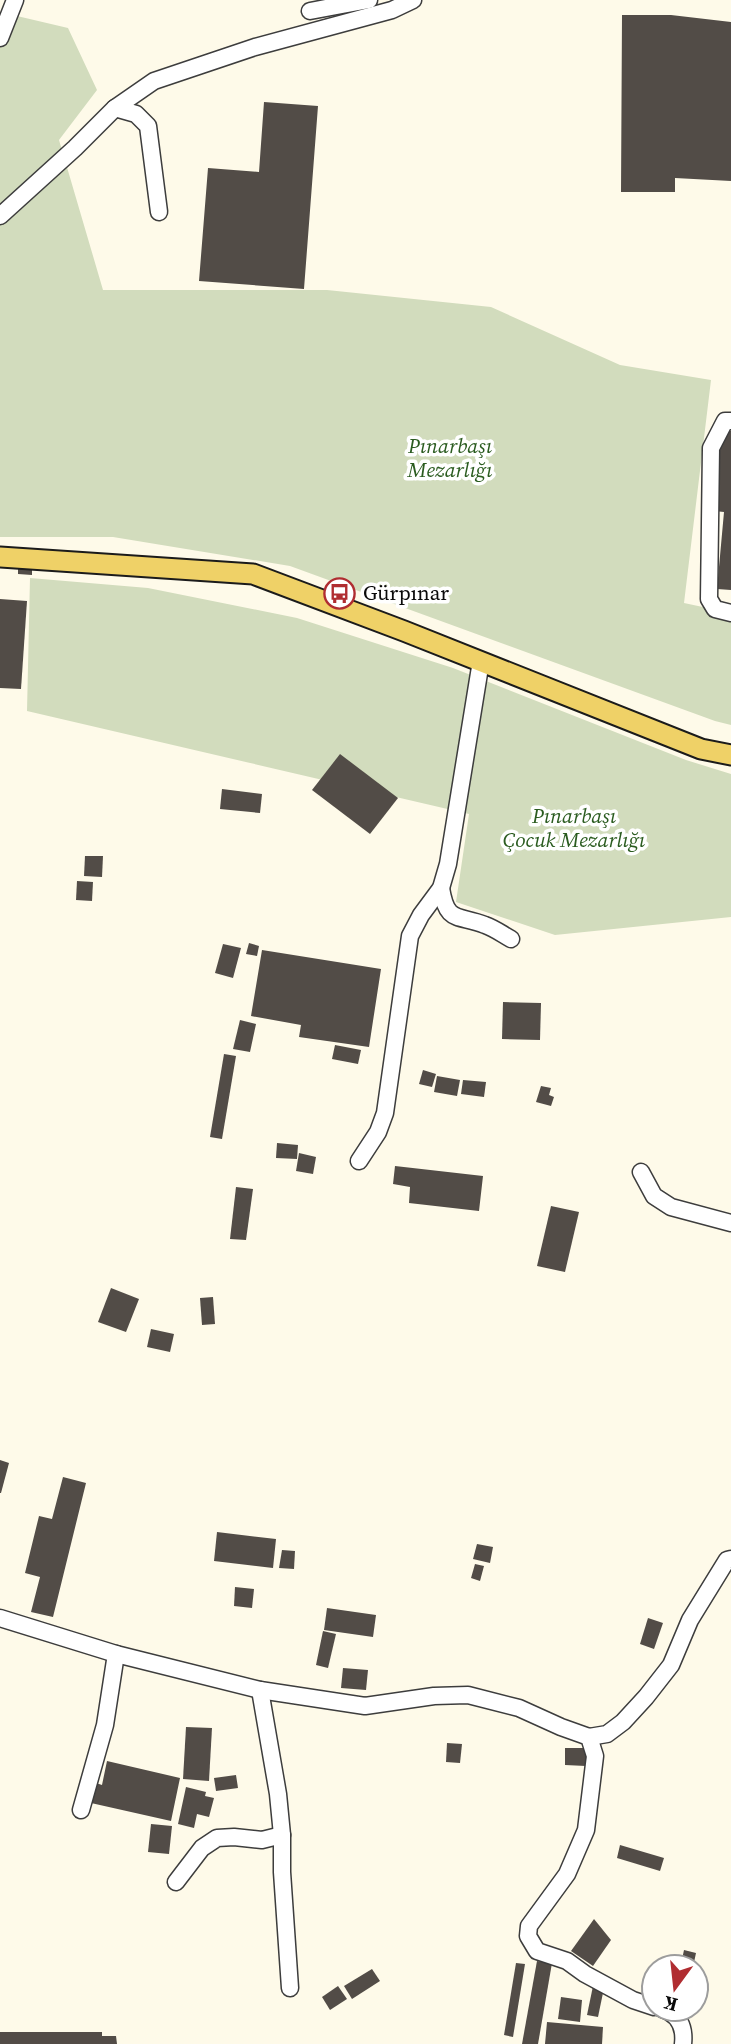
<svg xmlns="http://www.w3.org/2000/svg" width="731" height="2044" viewBox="0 0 731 2044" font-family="'Source Serif 4',serif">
<rect width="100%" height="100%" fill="#fefae9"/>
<g fill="#d2dcbd">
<polygon points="0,12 68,28 97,90 59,140 103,290 327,290 491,307 620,365 711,380 684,603 731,613 731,725 715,721 290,566 113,537 0,537"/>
<polygon points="30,578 148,588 297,618 453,668 686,760 731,774 731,917 555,935 456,902 469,814 27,711"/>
</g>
<g fill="#524c47">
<polygon points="622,15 671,15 731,22 731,181 675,178 675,192 621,192"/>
<polygon points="264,102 318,106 304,289 199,281 208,168 259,172"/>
<polygon points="722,430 731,431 731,590 717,589 724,512 714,511"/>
<polygon points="18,566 32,567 32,575 18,574"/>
<polygon points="0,599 27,601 21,689 0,688"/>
<polygon points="340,754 398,798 370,834 312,790"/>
<polygon points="222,789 262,794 260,813 220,809"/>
<polygon points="85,856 103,856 102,877 84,876"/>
<polygon points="77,881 93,882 92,901 76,900"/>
<polygon points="249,943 259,946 257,956 246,954"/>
<polygon points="223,944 241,948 233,978 215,973"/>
<polygon points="262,950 381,969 369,1047 299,1037 301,1025 251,1016"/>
<polygon points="503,1002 541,1003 540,1040 502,1039"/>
<polygon points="240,1020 256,1024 250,1052 233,1049"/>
<polygon points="335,1045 361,1050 358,1064 332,1059"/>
<polygon points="224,1054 236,1056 222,1139 210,1137"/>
<polygon points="423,1070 436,1074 432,1087 419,1084"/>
<polygon points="437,1076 460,1080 457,1096 434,1092"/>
<polygon points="463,1080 486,1082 484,1097 461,1094"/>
<polygon points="541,1086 551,1088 549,1095 554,1097 551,1106 536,1102"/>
<polygon points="277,1143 298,1145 297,1159 276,1158"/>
<polygon points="299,1153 316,1157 313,1174 296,1171"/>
<polygon points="395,1166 483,1176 479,1211 409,1203 410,1187 393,1184"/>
<polygon points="236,1187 253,1189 246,1240 230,1239"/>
<polygon points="551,1206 579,1212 565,1272 537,1266"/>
<polygon points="111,1288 139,1299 126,1332 98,1322"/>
<polygon points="213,1297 215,1324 202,1325 200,1298"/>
<polygon points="151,1329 174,1334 170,1352 147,1347"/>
<polygon points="0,1460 9,1463 1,1493 0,1493"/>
<polygon points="63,1477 86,1483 53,1617 31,1612 40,1577 25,1573 39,1516 52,1519"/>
<polygon points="217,1532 276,1539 273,1568 214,1561"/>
<polygon points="477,1544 493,1547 490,1563 473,1559"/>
<polygon points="282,1550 295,1551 294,1569 279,1568"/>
<polygon points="475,1564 484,1566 480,1581 471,1578"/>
<polygon points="235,1587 254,1589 252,1608 234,1606"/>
<polygon points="327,1608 376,1615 373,1637 324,1630"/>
<polygon points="648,1618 663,1623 654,1649 640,1644"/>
<polygon points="323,1631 336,1634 328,1668 316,1665"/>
<polygon points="343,1668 368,1670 366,1690 341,1688"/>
<polygon points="186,1727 212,1728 209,1781 183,1779"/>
<polygon points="447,1743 462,1744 460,1763 446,1762"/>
<polygon points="565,1748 587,1748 586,1766 565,1765"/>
<polygon points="107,1761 180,1778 171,1821 91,1803 96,1783 102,1785"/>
<polygon points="236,1775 238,1788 216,1791 214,1778"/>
<polygon points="186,1787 206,1792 205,1796 214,1798 209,1817 197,1814 194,1828 178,1824"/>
<polygon points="151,1824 172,1826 169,1854 148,1852"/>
<polygon points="620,1845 664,1858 660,1871 617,1858"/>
<polygon points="594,1919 611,1940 593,1966 571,1951"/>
<polygon points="684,1950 696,1953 693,1967 666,1967 667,1961 681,1964"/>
<polygon points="537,1961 552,1963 538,2044 522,2044"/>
<polygon points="516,1963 525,1964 513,2037 504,2035"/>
<polygon points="372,1969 380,1981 352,1999 344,1986"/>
<polygon points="338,1986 347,1999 330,2010 322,1997"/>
<polygon points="593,1986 604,1988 598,2017 587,2015"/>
<polygon points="561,1997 582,2000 580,2022 558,2019"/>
<polygon points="547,2022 603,2027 602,2044 545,2044"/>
<polygon points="0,2032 102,2032 102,2036 116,2036 117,2044 0,2044"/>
</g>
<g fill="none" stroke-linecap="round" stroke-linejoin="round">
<defs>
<g id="minor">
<polyline points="310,11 369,0"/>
<polyline points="0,38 15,0"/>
<polyline points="115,108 136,114 148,126 159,212"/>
<polyline points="0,216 75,148 115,108 154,81 255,47 392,10 413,0"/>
<polyline points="731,421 725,421 711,448 709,599 715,609 731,613"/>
<path d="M441 888C447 924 457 914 485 925 494 928 502 934 511 939"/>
<polyline points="359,1161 378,1132 385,1113 410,936 421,915 441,888 448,864 481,661"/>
<polyline points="641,1172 654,1196 671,1207 731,1223"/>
<polyline points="0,1618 116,1654 260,1690 365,1706 434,1696 468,1695 519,1708 561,1727 589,1737 595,1756 586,1830 567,1874 529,1926 528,1936 537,1951 567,1961 585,1974 633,2000 654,2007"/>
<polyline points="260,1690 278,1794 282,1835 282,1872 290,1988"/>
<polyline points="589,1737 607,1734 623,1722 646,1697 671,1665 690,1620 727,1560 731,1559"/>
<polyline points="81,1810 105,1725 116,1654"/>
<polyline points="176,1882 202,1848 217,1838 234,1837 262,1840 282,1835"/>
<path d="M662 2009C679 2014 685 2027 683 2044"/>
</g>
<polyline id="major" points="0,557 253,574 404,631 701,749 731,755"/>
</defs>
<use href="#minor" stroke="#3d3d3d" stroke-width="19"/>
<use href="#major" stroke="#1b1b1b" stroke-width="23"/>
<use href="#minor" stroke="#fff" stroke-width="16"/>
<use href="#major" stroke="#efd167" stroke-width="19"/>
</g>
<defs>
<symbol id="bus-ring" viewBox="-11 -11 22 22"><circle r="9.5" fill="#fff" stroke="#b02d31" stroke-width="1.5"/><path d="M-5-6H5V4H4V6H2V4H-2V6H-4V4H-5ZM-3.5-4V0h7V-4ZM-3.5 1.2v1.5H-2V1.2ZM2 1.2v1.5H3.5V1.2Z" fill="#b02d31"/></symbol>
</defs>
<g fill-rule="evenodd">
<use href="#bus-ring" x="322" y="576" width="35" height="35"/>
</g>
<g text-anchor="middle" stroke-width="7" stroke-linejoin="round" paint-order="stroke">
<g font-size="21" font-style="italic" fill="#2b5c20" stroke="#fff">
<text x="450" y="453">Pınarbaşı<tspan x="450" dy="24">Mezarlığı</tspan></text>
<text x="574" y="823">Pınarbaşı<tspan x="574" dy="24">Çocuk Mezarlığı</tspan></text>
</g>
<g font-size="21" fill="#0a0a0a" stroke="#fff" text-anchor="start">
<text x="363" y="600">Gürpınar</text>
</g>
</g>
<g transform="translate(675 1988) rotate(195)"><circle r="33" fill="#ffffff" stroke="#9d9d9d" stroke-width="2"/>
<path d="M0-5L12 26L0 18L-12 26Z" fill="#b02d31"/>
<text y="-10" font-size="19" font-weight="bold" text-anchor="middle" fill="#0a0a0a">K</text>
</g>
</svg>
